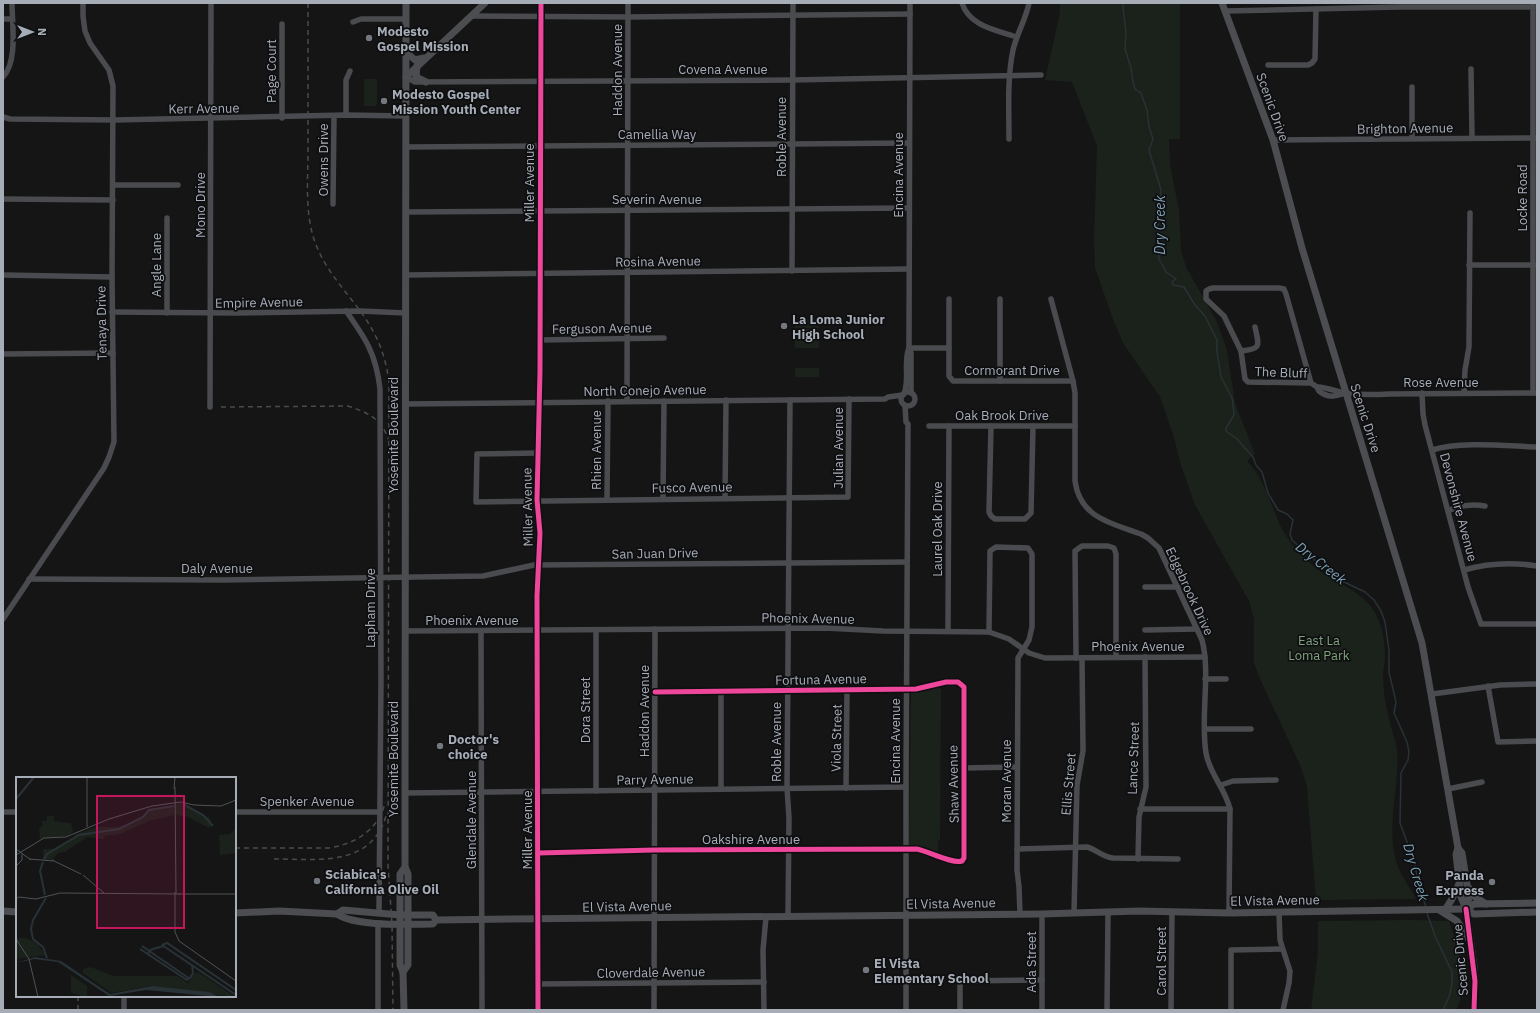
<svg xmlns="http://www.w3.org/2000/svg" width="1540" height="1013" viewBox="0 0 1540 1013" font-family="'IBM Plex Sans',sans-serif">
<rect width="100%" height="100%" fill="#151515"/>
<g fill="#1b221b">
<path d="M1060 3H1180V139H1169L1170 164 1179 211 1181 251 1186 267 1217 322 1227 350 1235 403 1255 454 1247 461C1268 481 1273 520 1291 543 1297 550 1305 559 1312 565 1330 581 1362 590 1374 611 1382 624 1385 641 1385 655 1385 662 1383 669 1383 676 1383 693 1387 710 1391 727 1393 734 1396 742 1397 750 1400 787 1386 825 1396 861 1400 875 1410 887 1416 899L1316 900 1307 787 1301 767 1261 681 1254 663V619L1249 601 1195 505 1181 465 1173 434 1160 397 1123 343 1113 319 1095 268 1094 239 1097 146 1072 82 1045 80 1060 12Z"/>
<polygon points="364,79 377,79 377,104 376,104 376,106 364,106"/>
<polygon points="818,319 819,328 795,328 795,320"/>
<polygon points="795,329 818,329 819,338 803,338 803,335 802,338 795,338"/>
<rect x="795" y="339" width="24" height="9"/>
<polygon points="795,368 819,368 819,377 803,377 803,374 803,377 795,377"/>
<polygon points="938,687 941,690 940,840 938,841 938,852 909,845 911,692"/>
<path d="M1413 920 1449 921C1458 949 1471 982 1456 1010H1311L1318 952V921Z"/>
</g>
<g fill="none" stroke-linecap="round" stroke-linejoin="round">
<g stroke="#283237" stroke-width="1.5">
<polyline points="1123,3 1123,7 1126,33 1125,49 1131,68 1133,82 1135,89 1141,93 1147,110 1149,127 1153,139 1149,150 1161,190 1158,213 1157,239 1159,259 1166,272 1176,279 1172,282 1173,285 1184,287 1195,305 1205,316 1217,340 1217,352 1221,377 1232,398 1233,403 1234,415 1226,428 1226,431 1237,439 1253,457 1256,465 1262,472 1268,493 1278,510 1287,514 1293,520 1290,534 1292,540 1320,565 1340,580 1365,592 1374,600 1381,611 1385,622 1389,650 1389,672 1396,702 1394,713 1407,742 1409,752 1408,760 1401,773 1400,823 1415,864 1418,883 1426,907"/>
<polyline points="1427,913 1435,936 1452,972 1452,984 1449,997 1443,1010"/>
</g>
<g stroke="#494b4e" stroke-width="5.5">
<path d="M962 3C969 26 996 30 1017 37"/>
<polyline points="1225,11 1398,7 1533,7"/>
<polyline points="472,16 628,17 910,14"/>
<polyline points="3,19 12,19"/>
<polyline points="353,22 361,19 406,19"/>
<polyline points="1268,65 1308,65 1312,63 1315,59 1316,9"/>
<polyline points="1471,69 1472,138"/>
<path d="M3 77C18 62 12 23 12 3"/>
<polyline points="406,77 415,82 792,80 1041,75"/>
<polyline points="1412,87 1412,138"/>
<polyline points="346,115 346,80 350,71"/>
<polyline points="3,117 10,119 114,120 346,115 406,116"/>
<polyline points="282,118 282,24"/>
<path d="M1009 139C1009 109 1007 79 1013 50 1017 33 1026 19 1029 3"/>
<polyline points="1273,140 1537,138"/>
<polyline points="406,147 909,143"/>
<polyline points="113,185 178,185"/>
<polyline points="3,199 113,200"/>
<polyline points="333,204 334,116"/>
<polyline points="406,212 909,208"/>
<polyline points="1469,265 1537,265"/>
<polyline points="792,271 793,3"/>
<polyline points="3,275 112,277"/>
<polyline points="406,275 909,269"/>
<polyline points="949,299 949,376 953,381 1073,381"/>
<path d="M1051 299 1073 381 1075 393V481C1080 518 1111 523 1141 534L1148 538 1159 548 1202 640C1211 674 1200 717 1206 753 1209 773 1225 788 1230 809L1229 913"/>
<path d="M346 311C366 339 376 354 380 389L381 681 379 913"/>
<polyline points="112,312 234,313 360,311 406,313"/>
<polyline points="167,313 167,218"/>
<polyline points="540,340 664,338"/>
<polyline points="909,348 911,353 911,393"/>
<polyline points="909,348 949,348"/>
<path d="M1241 351C1262 349 1259 346 1255 327"/>
<polyline points="3,354 113,353"/>
<polyline points="1000,381 1000,299"/>
<path d="M1311 383 1286 294 1284 289 1279 288H1213L1209 289 1206 291V299L1224 316 1241 351 1245 379 1248 382 1311 383 1317 387 1319 391C1328 398 1334 397 1345 393"/>
<path d="M1317 387C1323 386 1338 392 1345 393 1360 395 1374 395 1389 394L1537 393"/>
<circle cx="908" cy="399" r="7"/>
<polyline points="1422,393 1423,414 1425,425 1468,587 1481,624 1537,624"/>
<polyline points="1464,393 1465,370 1469,347 1470,213"/>
<polyline points="1533,393 1533,3"/>
<path d="M904 394C910 379 903 362 909 348L910 3"/>
<polyline points="627,401 628,3"/>
<polyline points="405,404 885,399 888,397 903,395"/>
<polyline points="905,405 906,422 908,424 906,787 906,1010"/>
<polyline points="210,407 211,3"/>
<polyline points="929,426 1075,426"/>
<polyline points="991,426 989,512 991,516 995,519 1025,519 1031,513 1033,426"/>
<path d="M1432 450C1461 441 1506 446 1537 447"/>
<polyline points="538,453 477,454 476,502 848,497 849,399"/>
<polyline points="725,498 726,400"/>
<polyline points="663,499 664,401"/>
<polyline points="607,500 608,401"/>
<path d="M1448 511C1460 505 1472 504 1485 506"/>
<path d="M1464 570C1488 563 1512 562 1537 566"/>
<polyline points="29,579 224,580 483,576 534,565 907,562"/>
<polyline points="1145,587 1178,587"/>
<polyline points="3,619 104,468 109,457 114,442 112,277 113,86 109,70 90,43 85,31 83,16 83,3"/>
<polyline points="1145,630 1197,629"/>
<polyline points="405,631 825,628 883,631 989,632 1009,639 1029,653 1045,658 1205,657"/>
<polyline points="481,631 482,1010"/>
<polyline points="948,631 949,426"/>
<polyline points="989,632 990,551 996,547 1028,548 1032,554 1032,627 1029,640 1018,658 1017,870 1019,887 1020,914"/>
<polyline points="1076,658 1075,551 1082,546 1108,546 1114,548 1116,554 1116,657"/>
<polyline points="1205,679 1226,679"/>
<polyline points="1488,686 1498,742 1537,741"/>
<polyline points="1432,694 1500,685 1537,684"/>
<polyline points="1205,729 1251,729"/>
<polyline points="963,768 1017,767"/>
<polyline points="1221,785 1233,781 1276,780"/>
<polyline points="846,788 847,690"/>
<polyline points="721,789 721,691"/>
<polyline points="1448,789 1482,782"/>
<polyline points="596,791 596,630"/>
<polyline points="405,793 906,787"/>
<polyline points="1140,809 1230,809"/>
<polyline points="3,812 17,812"/>
<polyline points="235,812 379,812"/>
<path d="M1017 849 1087 847C1097 850 1103 857 1113 858L1178 859"/>
<path d="M538 853 654 850 917 849C930 852 952 864 962 861L964 858V687L958 682H946L916 689 655 692"/>
<polyline points="1138,859 1139,817 1146,787 1145,657"/>
<polyline points="1279,912 1280,940 1290,971 1289,983 1283,1010"/>
<polyline points="1074,913 1077,785 1083,751 1082,658"/>
<polyline points="1042,914 1042,1010"/>
<polyline points="788,916 789,818 787,788 790,400"/>
<polyline points="378,923 378,1010"/>
<polyline points="538,984 764,982"/>
<polyline points="124,1010 124,996"/>
<polyline points="538,1010 537,596 540,533 537,500 540,371 541,3"/>
<polyline points="654,1010 655,629"/>
<polyline points="764,1010 763,950 766,917"/>
<polyline points="960,1010 960,983 962,981 1042,980"/>
<polyline points="1107,1010 1108,913"/>
<polyline points="1171,1010 1172,912"/>
<polyline points="1231,1010 1231,950 1282,949"/>
</g>
<g stroke="#4b4d50" stroke-width="7">
<polyline points="1222,3 1273,140 1302,248 1422,643 1458,848 1462,853 1469,897 1466,909"/>
<polyline points="406,52 415,60 424,58"/>
<polyline points="417,66 416,77 426,82"/>
<polyline points="406,77 485,3"/>
<polyline points="1458,848 1456,854 1461,897 1466,909 1474,966 1475,981 1474,1010"/>
<polyline points="1469,888 1475,897 1486,904"/>
<polyline points="1466,909 1474,904 1537,903"/>
<polyline points="1466,909 1474,914 1537,912"/>
<polyline points="1439,910 1457,921 1468,938"/>
<polyline points="1445,910 1452,899 1459,884"/>
<polyline points="3,911 17,912"/>
<path d="M235 913 279 911 337 914C356 927 409 924 433 924L436 920 511 919 1042 914 1139 911 1229 913 1466 909"/>
<polyline points="337,914 343,910 400,915 433,915 436,920"/>
<polyline points="403,972 408,965 408,874 405,867 405,793 406,3"/>
<polyline points="404,1010 403,972 400,965 400,874 405,867"/>
</g>
<g stroke="#494b4d" stroke-width="1.5" stroke-dasharray="5 4" stroke-linecap="butt">
<path d="M308 3C308 52 308 100 308 149 308 177 305 209 313 236 324 274 355 298 373 331 382 347 387 365 389 383L388 865 392 924 393 1010"/>
<path d="M221 407 348 406C367 412 382 419 388 439"/>
<path d="M235 848H328C354 845 380 829 385 802"/>
<path d="M274 859C315 859 371 868 386 816"/>
<polyline points="78,1010 78,996"/>
</g>
<defs>
<g id="cycleway">
<path d="M538 853 654 850 917 849C930 852 952 864 962 861L964 858V687L958 682H946L916 689 655 692"/>
<polyline points="1466,909 1475,981 1474,1010"/>
<polyline points="538,1010 537,596 540,533 537,500 540,371 541,3"/>
</g>
</defs>
<use href="#cycleway" stroke="#0f0f11" stroke-width="8"/>
<use href="#cycleway" stroke="#ed469a" stroke-width="5"/>
</g>
<g fill="#73787e" stroke="#0f0f11" stroke-width="1.5">
<circle cx="369" cy="38" r="4"/>
<circle cx="384" cy="101" r="4"/>
<circle cx="784" cy="326" r="4"/>
<circle cx="440" cy="746" r="4"/>
<circle cx="317" cy="881" r="4"/>
<circle cx="1492" cy="882" r="4"/>
<circle cx="866" cy="970" r="4"/>
</g>
<g text-anchor="middle" stroke-width="3.5" stroke-linejoin="round" paint-order="stroke">
<g font-size="13" font-weight="bold" fill="#a6adb7" stroke="#0f0f11" text-anchor="start">
<text x="377" y="36">Modesto<tspan x="377" dy="15">Gospel Mission</tspan></text>
<text x="392" y="99">Modesto Gospel<tspan x="392" dy="15">Mission Youth Center</tspan></text>
<text x="792" y="324">La Loma Junior<tspan x="792" dy="15">High School</tspan></text>
<text x="448" y="744">Doctor's<tspan x="448" dy="15">choice</tspan></text>
<text x="325" y="879">Sciabica's<tspan x="325" dy="15">California Olive Oil</tspan></text>
<text x="1484" y="880" text-anchor="end">Panda<tspan x="1484" dy="15">Express</tspan></text>
<text x="874" y="968">El Vista<tspan x="874" dy="15">Elementary School</tspan></text>
</g>
<g font-size="13" fill="#a6adb7" stroke="#0f0f11">
<text x="723" y="74">Covena Avenue</text>
<text transform="translate(617 70) rotate(-90)" y="5">Haddon Avenue</text>
<text transform="translate(271 71) rotate(-90)" y="5">Page Court</text>
<text transform="translate(1273 107) rotate(70)" y="5">Scenic Drive</text>
<text transform="translate(204 108) rotate(-1)" y="5">Kerr Avenue</text>
<text transform="translate(1405 128) rotate(-1)" y="5">Brighton Avenue</text>
<text x="657" y="139">Camellia Way</text>
<text transform="translate(781 137) rotate(-90)" y="5">Roble Avenue</text>
<text transform="translate(323 160) rotate(-90)" y="5">Owens Drive</text>
<text transform="translate(898 175) rotate(-90)" y="5">Encina Avenue</text>
<text transform="translate(529 183) rotate(-90)" y="5">Miller Avenue</text>
<text transform="translate(1522 198) rotate(-90)" y="5">Locke Road</text>
<text x="657" y="204">Severin Avenue</text>
<text transform="translate(200 205) rotate(-90)" y="5">Mono Drive</text>
<text transform="translate(658 261) rotate(-1)" y="5">Rosina Avenue</text>
<text transform="translate(156 265) rotate(-90)" y="5">Angle Lane</text>
<text transform="translate(259 302) rotate(-1)" y="5">Empire Avenue</text>
<text transform="translate(101 323) rotate(-91)" y="5">Tenaya Drive</text>
<text transform="translate(602 328) rotate(-1)" y="5">Ferguson Avenue</text>
<text x="1012" y="375">Cormorant Drive</text>
<text transform="translate(1281 372) rotate(2)" y="5">The Bluff</text>
<text x="1441" y="387">Rose Avenue</text>
<text transform="translate(645 390) rotate(-1)" y="5">North Conejo Avenue</text>
<text x="1002" y="420">Oak Brook Drive</text>
<text transform="translate(1366 418) rotate(72)" y="5">Scenic Drive</text>
<text transform="translate(393 435) rotate(-90)" y="5">Yosemite Boulevard</text>
<text transform="translate(838 448) rotate(-90)" y="5">Julian Avenue</text>
<text transform="translate(596 450) rotate(-90)" y="5">Rhien Avenue</text>
<text transform="translate(692 487) rotate(-1)" y="5">Fusco Avenue</text>
<text transform="translate(527 507) rotate(-91)" y="5">Miller Avenue</text>
<text transform="translate(1459 507) rotate(75)" y="5">Devonshire Avenue</text>
<text transform="translate(937 529) rotate(-90)" y="5">Laurel Oak Drive</text>
<text transform="translate(655 553) rotate(-1)" y="5">San Juan Drive</text>
<text x="217" y="573">Daly Avenue</text>
<text transform="translate(1190 591) rotate(65)" y="5">Edgebrook Drive</text>
<text transform="translate(370 608) rotate(-90)" y="5">Lapham Drive</text>
<text transform="translate(808 618) rotate(1)" y="5">Phoenix Avenue</text>
<text x="472" y="625">Phoenix Avenue</text>
<text x="1138" y="651">Phoenix Avenue</text>
<text transform="translate(821 679) rotate(-1)" y="5">Fortuna Avenue</text>
<text transform="translate(585 710) rotate(-90)" y="5">Dora Street</text>
<text transform="translate(644 711) rotate(-90)" y="5">Haddon Avenue</text>
<text transform="translate(836 738) rotate(-89)" y="5">Viola Street</text>
<text transform="translate(895 741) rotate(-90)" y="5">Encina Avenue</text>
<text transform="translate(776 742) rotate(-90)" y="5">Roble Avenue</text>
<text transform="translate(1133 758) rotate(-88)" y="5">Lance Street</text>
<text transform="translate(393 759) rotate(-90)" y="5">Yosemite Boulevard</text>
<text transform="translate(655 779) rotate(-1)" y="5">Parry Avenue</text>
<text transform="translate(1006 781) rotate(-90)" y="5">Moran Avenue</text>
<text transform="translate(953 784) rotate(-91)" y="5">Shaw Avenue</text>
<text transform="translate(1068 784) rotate(-85)" y="5">Ellis Street</text>
<text x="307" y="806">Spenker Avenue</text>
<text transform="translate(471 820) rotate(-90)" y="5">Glendale Avenue</text>
<text transform="translate(527 830) rotate(-90)" y="5">Miller Avenue</text>
<text x="751" y="844">Oakshire Avenue</text>
<text transform="translate(1275 900) rotate(-1)" y="5">El Vista Avenue</text>
<text transform="translate(951 903) rotate(-1)" y="5">El Vista Avenue</text>
<text transform="translate(627 906) rotate(-1)" y="5">El Vista Avenue</text>
<text transform="translate(1460 960) rotate(-95)" y="5">Scenic Drive</text>
<text transform="translate(1161 961) rotate(-90)" y="5">Carol Street</text>
<text transform="translate(1031 962) rotate(-90)" y="5">Ada Street</text>
<text transform="translate(651 972) rotate(-1)" y="5">Cloverdale Avenue</text>
</g>
<g font-size="13" fill="#7ea27c" stroke="#0f0f11">
<text x="1319" y="645">East La<tspan x="1319" dy="15">Loma Park</tspan></text>
</g>
<g font-size="14" font-style="italic" fill="#7b9fb3" stroke="#0f0f11">
<text transform="translate(1160 225) rotate(-90)" y="5">Dry Creek</text>
<text transform="translate(1321 563) rotate(38)" y="5">Dry Creek</text>
<text transform="translate(1416 872) rotate(74)" y="5">Dry Creek</text>
</g>
</g>
<g transform="translate(16 777)">
<rect width="220" height="220" fill="#151515"/>
<path d="M165 26 194 41 196 48 193 51 172 40 160 38V27ZM158 30V38L133 44 104 57 88 59V62L71 60 49 75 42 76 36 83H27V72H40L57 62 59 58 80 50H103L124 42 135 33ZM31 39H38V44L55 46 57 55 52 59 24 62 23 50H26V44H31ZM220 51V76L204 78 203 58 214 57ZM0 161H10L21 166 29 178 0 182ZM75 190 98 199H161L172 206 178 197 182 195 219 220 135 209 95 216 67 196V192ZM55 198 71 209V220L55 216Z" fill="#1b221b"/>
<path d="M19 180 45 184 94 217 136 209 193 215 203 220 130 213 93 219 42 185 18 182 0 186Z" fill="#283237"/>
<path fill="none" stroke="#283237" stroke-width="2" d="M0 22 18 0M167 27 187 38 197 49M28 82 31 77 63 58 103 52 127 40 133 33 158 29M27 85 24 94 29 118M30 121 17 143 15 152 17 162 27 170 31 181M146 168 151 166 220 213M146 168 220 218M126 169 174 202M124 172 171 203 173 201M132 177 134 173 147 169M174 201 177 196 176 188"/>
<path fill="none" stroke="#4f5256" stroke-width="1" d="M71 0V50M159 10 160 117M158 12 159 0M0 72 15 83M0 78 28 61 50 60 93 42 136 29 165 25 178 28 205 29 220 23M13 82 37 84M36 83 65 97M0 89 6 83V77M67 98 88 116M159 115V155L163 164 220 204M163 117H220M0 122 3 120 20 122 44 116 164 117M0 162 13 182 22 220"/>
<path fill="#c2185b" fill-opacity="0.15" stroke="#c2185b" stroke-width="2" d="M81 19H168V151H81Z"/>
<rect width="220" height="220" fill="none" stroke="#a6adb7" stroke-width="2"/>
</g>
<rect width="1540" height="1013" fill="none" stroke="#a6adb7" stroke-width="8"/>
<g transform="translate(32 32) rotate(90)" stroke="#0f0f11" stroke-width="3" paint-order="stroke">
<path d="M0-3L7 15L0 10L-7 15Z" fill="#a6adb7"/>
<text y="-6" font-size="11" font-weight="bold" text-anchor="middle" fill="#a6adb7">N</text>
</g>
</svg>
